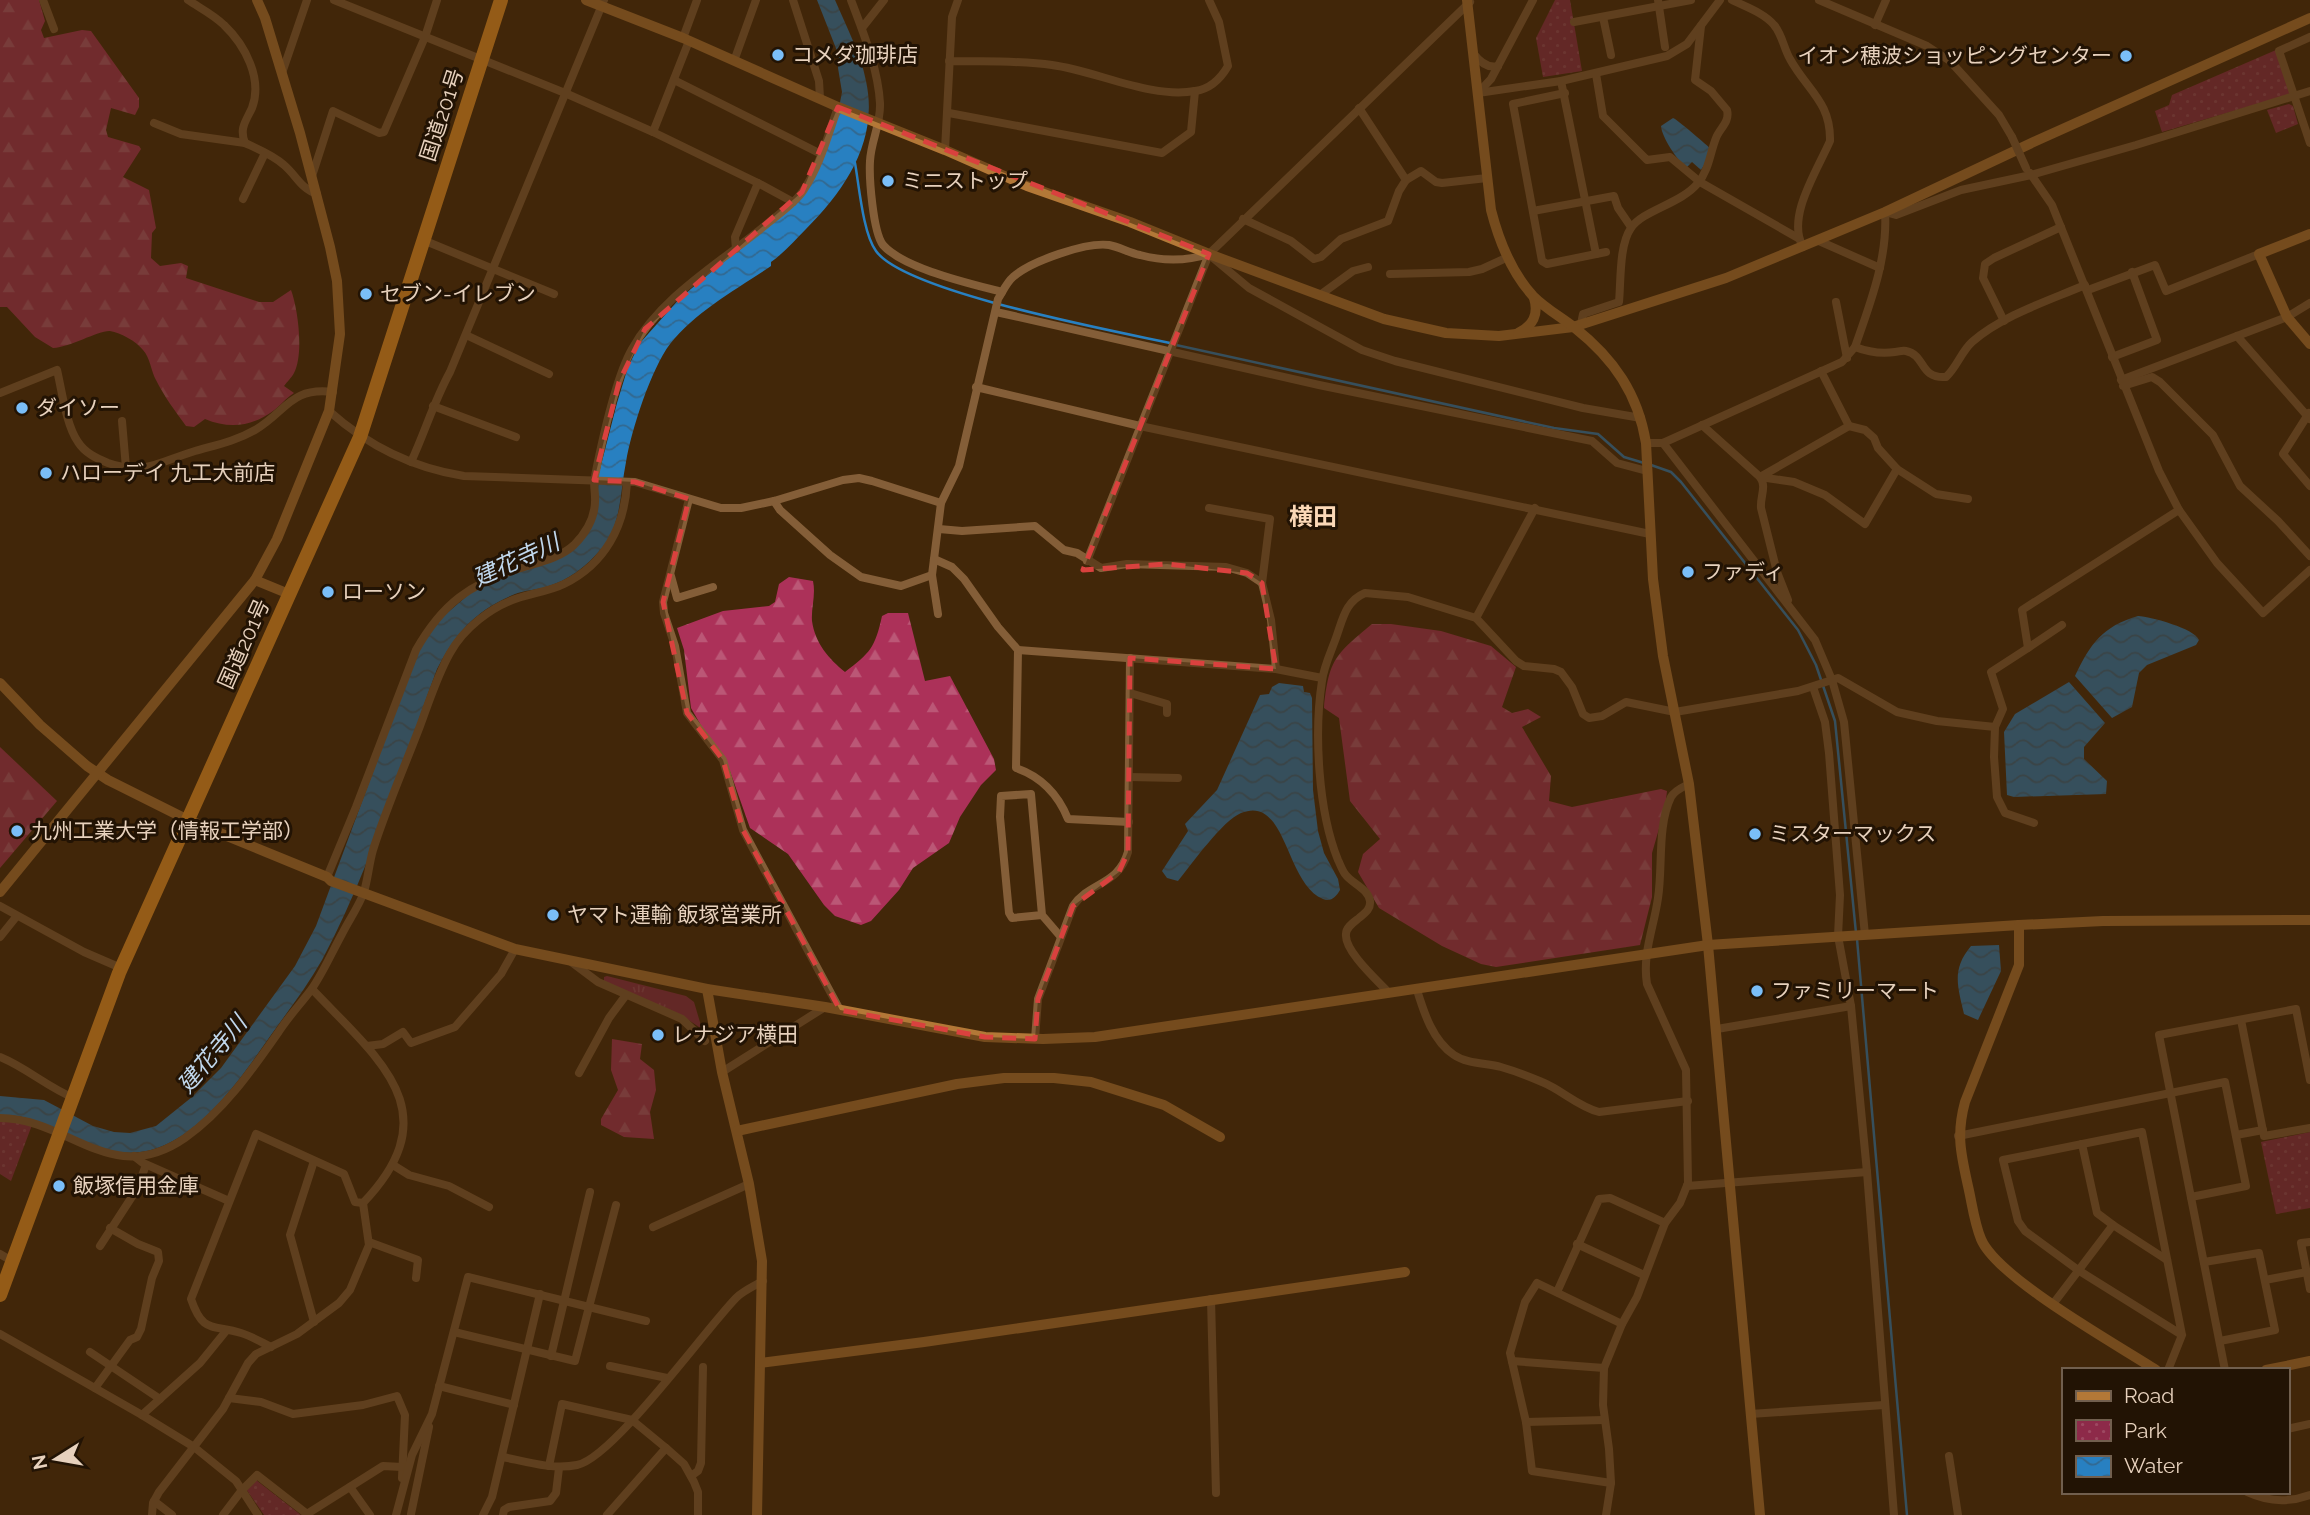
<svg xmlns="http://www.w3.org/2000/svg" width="2310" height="1515" viewBox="0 0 2310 1515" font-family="Raleway,'Noto Sans JP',sans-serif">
<defs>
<pattern id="grass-tufts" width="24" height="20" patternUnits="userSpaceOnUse" patternTransform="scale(1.75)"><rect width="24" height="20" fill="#8d2a49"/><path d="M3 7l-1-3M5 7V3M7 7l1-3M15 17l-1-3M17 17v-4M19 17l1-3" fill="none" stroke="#9d4861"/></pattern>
<pattern id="forest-firs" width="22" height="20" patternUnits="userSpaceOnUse" patternTransform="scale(1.75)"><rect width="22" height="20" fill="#ac3159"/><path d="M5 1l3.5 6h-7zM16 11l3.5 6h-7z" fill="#bb5776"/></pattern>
<pattern id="park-dots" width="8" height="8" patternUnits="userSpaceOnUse" patternTransform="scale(1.75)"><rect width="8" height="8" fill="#8d2a49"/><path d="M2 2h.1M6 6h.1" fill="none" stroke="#9d4861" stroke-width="1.8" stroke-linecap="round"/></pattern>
<pattern id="water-waves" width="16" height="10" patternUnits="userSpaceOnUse" patternTransform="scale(1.75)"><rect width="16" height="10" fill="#2880c1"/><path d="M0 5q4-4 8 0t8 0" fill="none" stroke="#326991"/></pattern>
</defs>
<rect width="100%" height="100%" fill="#422709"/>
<polygon fill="url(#grass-tufts)" points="607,976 686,996 694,1002 702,1029 687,1019 604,982 604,977"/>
<g fill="url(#forest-firs)">
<path d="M0 0H39L45 21 41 30 44 38 82 30 91 31 139 98V107L135 115 111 108 106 130 108 137 139 146 141 149 123 177 149 190 156 228 152 233 151 258 160 266 181 263 188 266 186 278 259 302H273L291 290C298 309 304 354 294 373 292 377 287 382 284 386L294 393C286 398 280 406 273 411 251 427 229 429 205 419L194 427 186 426C175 411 164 396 156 380 151 371 150 357 143 350 136 341 121 333 110 331 99 330 71 347 53 348L35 337 7 307H0Z"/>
<path d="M789 577 813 581C816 595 811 608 812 621 815 643 829 659 845 672 870 653 875 648 882 616L888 613H908L925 681 950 676 994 759 996 770 981 785 960 817 949 843 913 868 899 890 871 921 861 925 835 916 824 905 788 854 750 828 725 757 711 743 691 708 684 650 677 628 723 611 769 606 775 602 779 584Z"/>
<path d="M1372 624H1391L1441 631 1491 646 1516 667 1502 707 1512 713 1528 709 1541 717 1522 727 1551 776 1549 801 1572 807 1661 789 1667 791 1665 808 1652 853V897L1640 945 1496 967 1481 964 1442 946 1379 908 1358 872 1363 854 1380 839 1350 801 1339 718 1324 708C1329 659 1335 655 1372 624Z"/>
<polygon points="0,747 57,801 0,868"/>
<polygon points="612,1039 642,1044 640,1059 654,1070 656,1090 650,1112 654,1139 624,1137 601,1125 601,1119 618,1090 611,1070"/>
</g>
<g fill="url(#park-dots)">
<polygon points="1555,0 1570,0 1582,71 1543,77 1536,38"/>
<polygon points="2276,50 2290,92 2288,95 2162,132 2155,111 2169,105 2172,95"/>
<polygon points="2289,104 2293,106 2298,124 2276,133 2267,110"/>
<polygon points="0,1120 32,1125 11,1181 0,1174"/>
<polygon points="2310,1132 2310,1208 2276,1214 2261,1142"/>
<polygon points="256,1480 301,1515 264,1515 246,1489"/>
</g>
<g fill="url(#water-waves)">
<path d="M817 0H835C846 26 861 54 866 81 879 140 846 189 806 229 795 240 784 253 771 262V266C737 289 696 311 670 344 651 369 631 431 626 462 620 491 622 524 602 548 586 567 569 580 546 587 536 590 525 590 515 594 476 610 456 632 437 669 401 766 371 868 322 960 304 992 280 1021 259 1052 235 1087 195 1139 151 1150 92 1165 56 1113 0 1115V1096L44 1100 93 1126 114 1132 130 1133 156 1126 192 1097 221 1068 295 966 316 926 417 653 439 620 474 590 570 549 597 506 599 473 617 403 628 367 640 343 681 297 795 203 837 118 842 92 838 68 839 56Z"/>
<path d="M1673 118C1678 120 1703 142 1710 148L1706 162 1701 170 1692 162 1686 168C1677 159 1662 138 1661 126Z"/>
<path d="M2138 616C2151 617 2194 628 2199 640L2196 645 2147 665 2139 673 2132 707 2112 718 2075 676C2090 644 2103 626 2138 616Z"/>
<polygon points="2069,682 2105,723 2084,747 2084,759 2107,781 2106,794 2014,797 2007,795 2004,732 2015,714"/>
<path d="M1279 683 1303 686 1304 692 1310 693 1312 698 1313 790 1318 831 1324 853 1338 879 1340 890C1336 897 1331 902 1323 899 1285 884 1287 794 1241 813 1222 821 1192 864 1178 881L1167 878 1162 871 1188 831 1185 824 1217 790 1260 695 1269 694 1272 687Z"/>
<path d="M1999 945 2001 971 1978 1020 1964 1014C1958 987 1951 970 1971 946Z"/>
</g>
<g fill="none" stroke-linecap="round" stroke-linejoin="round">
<g stroke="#2880c1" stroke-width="2.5">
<path d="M855 163C859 185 863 234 876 251 905 292 1114 331 1170 343"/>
<polyline points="1176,345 1554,428 1598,434 1624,457 1644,463"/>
<polyline points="1651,465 1671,472 1681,482 1798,630 1816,665 1835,721 1856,933"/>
<polyline points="1857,939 1907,1515"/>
</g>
<g stroke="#845e38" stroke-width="8">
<polyline points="43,0 54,29"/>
<path d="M188 0C200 8 214 15 224 25 245 45 263 79 252 108 246 121 239 128 245 143 258 149 273 155 284 165 296 175 301 189 317 194"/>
<polyline points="334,0 565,93 653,132 758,183 735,237 736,249"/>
<polyline points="793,0 819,81 820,98"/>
<path d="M851 0C863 32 878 68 880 103 881 124 871 141 870 161 869 178 873 232 883 245 904 269 972 284 1002 292"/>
<polyline points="1658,0 1665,47"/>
<path d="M1732 0C1746 7 1764 13 1774 25 1782 34 1784 49 1790 59 1807 90 1831 102 1830 141 1817 171 1786 217 1803 247"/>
<polyline points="1819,0 1927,46 1950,61 1999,115 2012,137"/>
<polyline points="1603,17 1611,55"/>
<polyline points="1574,22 1691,0"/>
<polyline points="1875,25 1886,0"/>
<polyline points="862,28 884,0"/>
<polyline points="2310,37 2279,51 2310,143"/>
<polyline points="683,38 697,0"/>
<path d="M1473 53C1479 61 1487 69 1498 66"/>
<polyline points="734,61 756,0"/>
<path d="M949 61C983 62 1019 60 1052 65 1097 71 1151 99 1195 91 1211 89 1221 78 1228 66L1219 22 1209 0"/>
<polyline points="282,73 307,0"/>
<polyline points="1596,74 1603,116 1647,160 1670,157 1700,182 1798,238"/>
<polyline points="674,80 821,154"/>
<polyline points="1561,81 1596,254"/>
<polyline points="1478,93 1561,81 1667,56 1687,44 1720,0"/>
<polyline points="1478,93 1491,79 1533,0"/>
<polyline points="1565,93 1513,104 1542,261 1547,264 1606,252"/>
<polyline points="949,113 1162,153 1191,132 1195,91"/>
<polyline points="154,123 181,134 245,143"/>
<polyline points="653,132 689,41"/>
<polyline points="945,150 952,17 958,0"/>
<polyline points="2030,173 2052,205 2159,471 2179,510 2217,563 2263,613 2310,570"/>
<polyline points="312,176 333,111 379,133 384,132 425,37 437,0"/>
<polyline points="1406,180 1421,171 1436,182 1442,183 1487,178"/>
<polyline points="758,183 793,202"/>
<polyline points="243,199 265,153"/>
<polyline points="1533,211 1614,196 1618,208 1631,227"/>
<polyline points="1243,219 1291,241 1314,259 1321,257 1341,239 1388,221 1399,191 1406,180 1359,108"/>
<polyline points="423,240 554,294"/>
<polyline points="1819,241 1880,268"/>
<polyline points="1213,258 1249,288 1362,350 1395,361 1583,408 1641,418"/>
<polyline points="1390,274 1469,272 1482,269 1508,257"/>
<polyline points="2088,290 2155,265 2166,291 2259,254"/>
<polyline points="1320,295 1353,271 1368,267"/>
<polyline points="1836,302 1847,358"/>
<polyline points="996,312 1319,385 1592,441 1617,463 1647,471"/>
<polyline points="2004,321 1983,278 1985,264 1994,258 2061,227"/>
<path d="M1581 324 1583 314 1619 302C1621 281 1619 245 1631 228 1643 210 1681 204 1698 183 1709 170 1710 153 1716 138 1720 128 1730 122 1727 110L1711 91 1695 80 1701 26"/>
<polyline points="466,335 549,374"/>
<polyline points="2237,336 2310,419"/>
<path d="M1855 347C1868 352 1881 354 1895 352 1898 352 1902 350 1906 351 1926 355 1919 379 1946 377 1957 367 1961 352 1972 342 2003 315 2048 301 2085 285"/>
<polyline points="2112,357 2157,340 2132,272"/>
<polyline points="1821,371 1849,426 1865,430 1874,438 1878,448 1897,469 1936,494 1968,499"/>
<polyline points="2121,380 2287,317 2310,303"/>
<polyline points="2123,386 2152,377 2160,382 2213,435 2240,486 2278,521 2310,556"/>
<polyline points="976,387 1140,426 1650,534"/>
<path d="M0 393 57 370C62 391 66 425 78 442 85 453 96 458 108 463 145 476 161 461 195 451 216 445 236 441 255 430 287 411 290 387 333 392"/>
<polyline points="433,406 516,437"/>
<path d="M329 411C367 445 413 468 464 476L635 482 721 508H741L774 501 843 480 859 478 872 481 941 503"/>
<polyline points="2309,413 2283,454 2310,486"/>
<polyline points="122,421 126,468"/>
<polyline points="1702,425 1760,477 1794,482 1825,495 1865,524 1897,469"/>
<path d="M1646 443H1663L1842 362 1855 347C1870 304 1888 258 1885 212L1896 215 1961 190 2031 175 2136 145 2310 91"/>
<polyline points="1663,443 1815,640 1832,680 1844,722 1865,935"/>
<path d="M411 462C425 432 434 401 450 372L604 0"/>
<polyline points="689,499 663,602 664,613 675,646 687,713 723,760 743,830 840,1010"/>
<polyline points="774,501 780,510 830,555 861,577 901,586 932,575"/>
<polyline points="1209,508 1270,519 1262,583"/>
<polyline points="939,529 962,531 1035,526 1064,550 1077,553 1101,568 1127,564 1226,567 1247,573 1262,583 1271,620 1276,669"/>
<path d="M934 559 952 567 964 579 998 627 1018 650 1016 768C1042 777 1058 794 1068 819L1129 822"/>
<polyline points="1087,561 1209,254 1470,2"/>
<polyline points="671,576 677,598 713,587"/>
<path d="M1788 600 1777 572 1761 508C1760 496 1767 487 1760 477L1849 426"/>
<path d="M938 614 932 575 941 503 959 466 998 299C1003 291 1007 282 1013 277 1031 261 1086 242 1109 245 1120 247 1129 253 1140 255 1162 261 1187 261 1209 254"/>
<polyline points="1476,618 1535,508"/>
<polyline points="2028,648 2062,625"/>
<polyline points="1018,650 1276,669 1322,678"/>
<polyline points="1813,687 1825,722 1829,753 1840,895 1838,936 1851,1006 1867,1172 1894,1515"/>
<polyline points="1130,693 1167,704 1167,713"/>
<polyline points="1129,777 1178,778"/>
<polyline points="2034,823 2005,813 1997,797 1994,757 1995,727 2003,709 1991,672 2028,648 2022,610 2179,510"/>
<path d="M327 877 356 807 416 650C442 604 470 583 521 568 540 562 560 558 574 545 587 532 596 515 595 497 595 490 593 483 595 476 602 441 615 379 632 349 662 295 722 262 768 223 780 213 795 203 803 191 820 166 828 135 838 107"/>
<polyline points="0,906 84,952 121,968"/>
<polyline points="1042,915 1031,794 1001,796 1000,817 1009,913 1012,918 1042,915 1060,936"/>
<polyline points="0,937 16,917"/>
<polyline points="570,961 598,982 682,1019 705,1041"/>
<path d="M312 989C378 1059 451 1111 363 1203"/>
<path d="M1417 990C1424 1013 1433 1041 1454 1055 1467 1064 1486 1063 1501 1067 1515 1071 1528 1076 1542 1082 1562 1090 1577 1106 1599 1112L1688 1101"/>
<path d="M1389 993C1378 981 1344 951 1346 934 1346 927 1354 922 1359 918 1365 913 1371 909 1370 901 1368 888 1352 884 1345 874 1342 870 1340 864 1338 860 1318 811 1314 732 1322 681 1324 665 1332 650 1337 635 1343 618 1346 601 1365 593L1408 597 1476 618 1516 661 1524 666 1554 669 1561 672 1572 687 1583 714 1589 718 1602 716 1626 702 1675 712 1798 691 1838 678 1897 712 1937 721 1995 727"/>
<polyline points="2241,1020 2264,1136 2310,1128"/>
<polyline points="1717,1029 1851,1006"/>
<path d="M1035 1039 1038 999 1073 906C1090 881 1118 886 1128 852L1130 658"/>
<polyline points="367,1046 383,1044 403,1032 411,1043 455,1027 501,974 515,949"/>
<path d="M0 1057C27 1068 47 1087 74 1098"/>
<polyline points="722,1072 825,1007"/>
<polyline points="579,1073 609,1018 626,995"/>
<path d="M0 1118C69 1118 111 1189 185 1138 225 1110 254 1067 282 1027 291 1014 302 1002 311 990 323 973 332 952 342 934 349 920 359 906 364 892 368 878 369 864 373 850 386 809 404 768 420 726 429 702 437 676 450 653 464 628 491 607 518 598 533 593 550 591 564 584 605 564 625 526 627 482"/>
<polyline points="2236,1135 2263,1130"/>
<polyline points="1958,1136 2225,1082 2246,1186 2191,1197"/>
<polyline points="2082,1144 2097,1213 2113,1225"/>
<polyline points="134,1156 143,1163 229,1201"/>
<polyline points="393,1165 409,1175 449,1186 489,1207"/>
<polyline points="1687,1186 1867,1172"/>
<polyline points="653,1227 749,1184"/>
<polyline points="369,1242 418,1260 416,1278"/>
<polyline points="2310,1242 2301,1243 2310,1289"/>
<polyline points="1577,1244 1644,1275"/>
<polyline points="100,1246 137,1189 146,1165"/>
<polyline points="0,1254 12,1261"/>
<polyline points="2204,1262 2259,1253 2275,1330 2220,1341"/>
<polyline points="2265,1280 2307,1272"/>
<polyline points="1557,1292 1599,1199 1610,1198 1665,1223"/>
<polyline points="1211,1299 1216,1493"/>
<polyline points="2053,1304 2113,1225 2167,1260"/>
<polyline points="314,1322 290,1235 314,1161"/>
<polyline points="454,1332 575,1361 589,1307 646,1321"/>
<polyline points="0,1334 142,1415 194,1447 236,1481 258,1515"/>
<path d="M271 1347C261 1342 251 1336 241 1333 212 1324 203 1334 191 1299L256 1134 344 1174 355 1202 363 1203"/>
<polyline points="90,1352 160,1399"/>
<polyline points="551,1356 590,1192"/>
<polyline points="1512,1361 1604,1368"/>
<polyline points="610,1366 667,1378"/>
<polyline points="2168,1370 2182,1335 2142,1132 2003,1160 2018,1221 2025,1231 2078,1270 2182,1335"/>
<polyline points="2225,1370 2159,1035 2296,1009 2310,1080"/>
<polyline points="439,1386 514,1405"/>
<polyline points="95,1388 130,1340 137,1337 141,1329 152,1278 159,1261 158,1252 138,1244 110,1228"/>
<polyline points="229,1398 261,1402 293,1414 363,1405 397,1396 405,1415 402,1478"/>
<polyline points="1750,1414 1884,1405"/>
<polyline points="142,1415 200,1363 226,1331"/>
<polyline points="1526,1422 1604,1420"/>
<polyline points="2287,1429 2310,1424"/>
<polyline points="1949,1456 1958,1515"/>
<path d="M503 1457C527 1462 553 1470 577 1465 613 1458 704 1331 736 1298 743 1291 754 1286 763 1281"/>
<polyline points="549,1466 562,1404 632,1420 666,1448 684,1464 694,1482 698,1492 698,1515"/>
<polyline points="691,1476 698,1471 701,1463 703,1367"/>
<polyline points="1611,1483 1532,1471 1526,1422 1510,1353 1525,1302 1537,1283 1622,1324"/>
<polyline points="350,1487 370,1515"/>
<path d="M2247 1492C2268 1502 2288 1503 2310 1495"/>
<polyline points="154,1501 172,1515"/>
<polyline points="411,1514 429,1427"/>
<polyline points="152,1515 153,1503 159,1492 223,1409 248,1363 256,1354 297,1334 339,1303 350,1290 369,1245 363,1203"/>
<polyline points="223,1515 242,1490 257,1475 307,1514 383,1466 402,1467"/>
<polyline points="396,1515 412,1455 432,1414 468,1277 589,1307 616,1205"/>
<polyline points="483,1515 492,1497 540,1294"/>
<polyline points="503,1515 504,1510 509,1507 550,1501 556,1493 559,1468"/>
<polyline points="607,1515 666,1448"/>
<path d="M1606 1515 1611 1483 1609 1449 1603 1405 1604 1368 1622 1324 1637 1297 1665 1223 1680 1203 1688 1183 1686 1070 1647 984C1642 954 1654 927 1658 898 1663 867 1657 826 1671 797 1675 790 1683 787 1689 784"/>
</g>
<g stroke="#b37837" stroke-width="10">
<polyline points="586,0 683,38 838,107 945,150 1027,186 1130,222 1209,254 1384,319 1446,333 1499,336 1573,327 1726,278 1885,212 2038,140 2310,18"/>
<path d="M1467 0 1491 210C1499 241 1511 272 1533 296 1546 309 1561 317 1575 328 1614 359 1638 394 1646 443L1653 579 1663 656 1689 784 1708 945 1760 1515"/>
<polyline points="2310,234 2259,254 2287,317 2310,344"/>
<path d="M1518 333C1533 326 1539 314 1534 298"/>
<polyline points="255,580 289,594"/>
<polyline points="0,683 40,725 87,766 108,780 188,820 327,877 331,881 515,949 707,989 825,1007 985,1037 1043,1039 1095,1037 1708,945 2019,925 2103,921 2310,920"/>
<polyline points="0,892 255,580 277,539 329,411 340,334 337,281 330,247 300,133 265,18 257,0"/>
<path d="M2019 925V965L1965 1102C1956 1135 1961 1154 1968 1186 1972 1203 1974 1222 1981 1239 1997 1278 2116 1344 2156 1370"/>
<polyline points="707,989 722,1072 749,1184 762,1261 757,1515"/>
<polyline points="737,1131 957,1084 1004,1078 1054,1078 1091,1082 1164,1105 1220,1137"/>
<polyline points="760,1363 924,1342 1405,1272"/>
<polyline points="2266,1370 2310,1361"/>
</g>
<polyline stroke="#f99c28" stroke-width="14" points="0,1295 119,973 360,437 501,0"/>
<polyline stroke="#845e38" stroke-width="8" points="2012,137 2026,168"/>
</g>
<path d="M0 0H2310V1515H0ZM838 107 1209 254 1083 570 1167 564 1247 573 1262 583 1276 669 1130 658 1128 852 1119 872 1073 906 1038 999 1035 1039 985 1037 840 1010 743 830 723 760 687 713 663 602 689 499 635 482 594 480 619 382 645 329 802 192Z" fill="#422709" fill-opacity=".55" fill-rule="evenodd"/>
<path fill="none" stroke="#d9413e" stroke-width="5" stroke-dasharray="14 9" stroke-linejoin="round" d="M838 107 1209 254 1083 570 1167 564 1247 573 1262 583 1276 669 1130 658 1128 852 1119 872 1073 906 1038 999 1035 1039 985 1037 840 1010 743 830 723 760 687 713 663 602 689 499 635 482 594 480 619 382 645 329 802 192Z"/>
<g fill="#7abef8" stroke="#221304" stroke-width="2.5">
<circle cx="778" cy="55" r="7"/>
<circle cx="2126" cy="56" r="7"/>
<circle cx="888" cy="181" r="7"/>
<circle cx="366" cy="294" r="7"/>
<circle cx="22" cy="408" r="7"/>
<circle cx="46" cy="473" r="7"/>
<circle cx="1688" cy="572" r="7"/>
<circle cx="328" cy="592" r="7"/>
<circle cx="17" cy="831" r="7"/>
<circle cx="1755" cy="834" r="7"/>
<circle cx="553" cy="915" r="7"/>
<circle cx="1757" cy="991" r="7"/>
<circle cx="658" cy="1035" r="7"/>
<circle cx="59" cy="1186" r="7"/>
</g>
<g text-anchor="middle" stroke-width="6" stroke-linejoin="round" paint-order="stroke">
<g font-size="21" fill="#e7d1bd" stroke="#221304" text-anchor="start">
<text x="792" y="62">コメダ珈琲店</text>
<text x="2112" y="63" text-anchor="end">イオン穂波ショッピングセンター</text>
<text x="902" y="188">ミニストップ</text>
<text x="380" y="301">セブン-イレブン</text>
<text x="36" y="415">ダイソー</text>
<text x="60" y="480">ハローデイ 九工大前店</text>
<text x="1702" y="579">ファディ</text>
<text x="342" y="599">ローソン</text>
<text x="31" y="838">九州工業大学（情報工学部）</text>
<text x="1769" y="841">ミスターマックス</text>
<text x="567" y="922">ヤマト運輸 飯塚営業所</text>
<text x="1771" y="998">ファミリーマート</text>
<text x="672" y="1042">レナジア横田</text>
<text x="73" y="1193">飯塚信用金庫</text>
</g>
<g font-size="21" fill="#e7d1bd" stroke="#221304">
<text transform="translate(442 115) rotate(-72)" y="7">国道201号</text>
<text transform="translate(244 644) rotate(-66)" y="7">国道201号</text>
</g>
<g font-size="23" font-style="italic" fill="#c0d7ec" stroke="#221304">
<text transform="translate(516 560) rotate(-25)" y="8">建花寺川</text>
<text transform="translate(212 1054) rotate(-50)" y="8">建花寺川</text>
</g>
<g font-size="24" font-weight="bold" fill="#fbd8b7" stroke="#221304">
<text x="1313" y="525">横田</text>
</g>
</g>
<rect x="2062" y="1368" width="228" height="126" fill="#221304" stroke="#715f4e" stroke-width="2"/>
<rect x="2076" y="1391" width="35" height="10" fill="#b37837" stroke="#715f4e" stroke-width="2"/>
<text x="2124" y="1403" font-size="21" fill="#e7d1bd">Road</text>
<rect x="2076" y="1420" width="35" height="21" fill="url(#park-dots)" stroke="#715f4e" stroke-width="2"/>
<text x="2124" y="1438" font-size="21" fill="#e7d1bd">Park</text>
<rect x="2076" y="1456" width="35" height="21" fill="url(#water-waves)" stroke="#715f4e" stroke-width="2"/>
<text x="2124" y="1473" font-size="21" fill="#e7d1bd">Water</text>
<g transform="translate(56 1459) rotate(259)" stroke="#221304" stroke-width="5" paint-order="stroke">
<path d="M0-5L12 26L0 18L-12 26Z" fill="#e7d1bd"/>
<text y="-10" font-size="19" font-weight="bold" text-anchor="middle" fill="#e7d1bd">N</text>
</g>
</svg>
